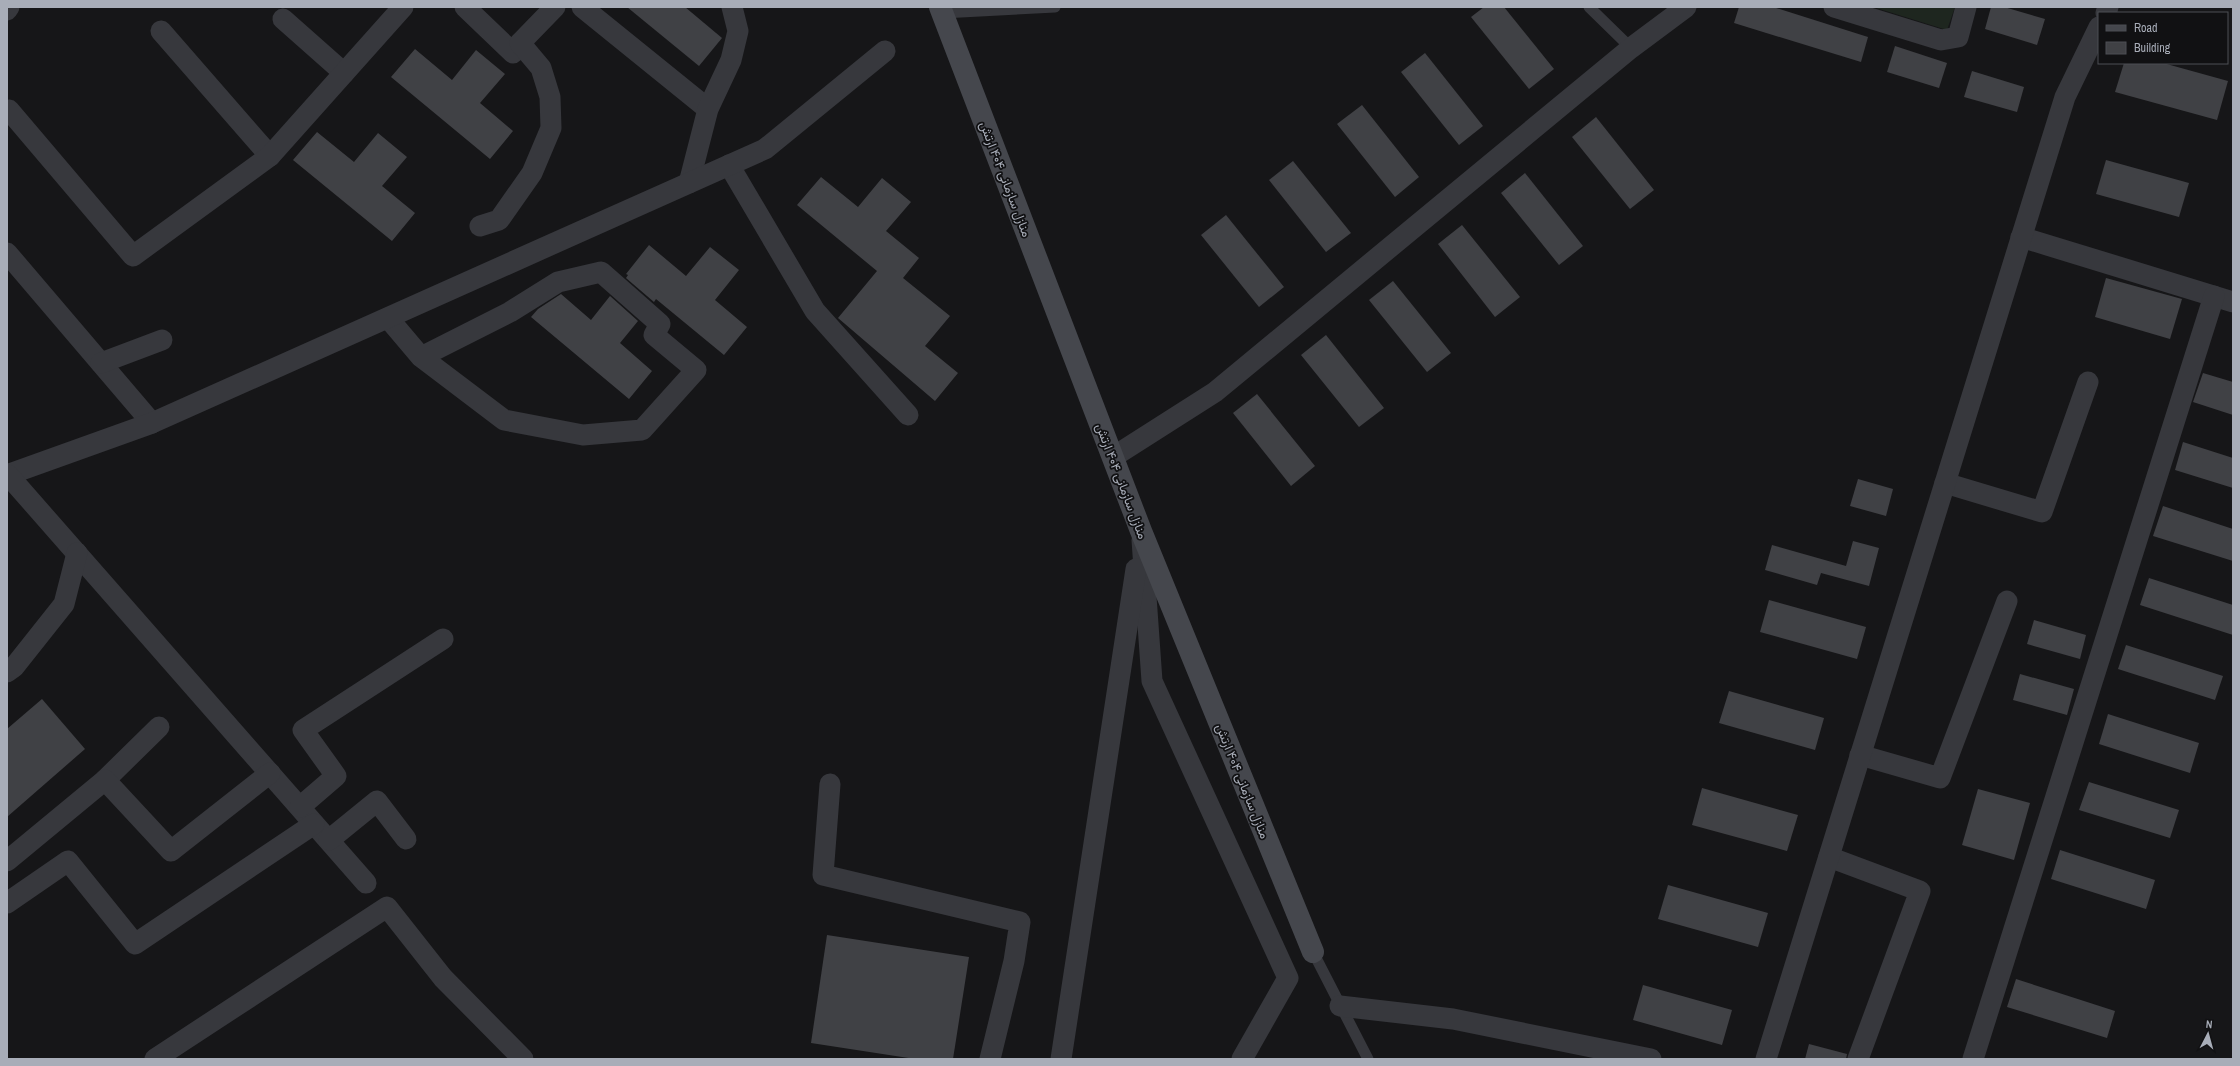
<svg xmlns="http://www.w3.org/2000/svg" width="2240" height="1066" viewBox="0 0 2240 1066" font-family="'Archivo Narrow',Vazirmatn,sans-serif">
<rect width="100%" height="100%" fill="#161618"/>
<polygon fill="#1e261f" points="1873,7 1955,7 1947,30"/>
<g fill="#404145">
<polygon points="627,7 685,7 722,38 699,66"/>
<polygon points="1484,7 1504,7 1554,69 1529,89 1471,17"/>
<polygon points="1739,7 1773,7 1868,37 1861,62 1734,23"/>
<polygon points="1991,7 2004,7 2045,19 2037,45 1985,29"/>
<polygon points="1895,46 1947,63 1939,88 1887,72"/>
<polygon points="415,49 452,80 476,50 505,74 480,103 513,131 490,159 391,77"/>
<polygon points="1425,53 1483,126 1459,145 1401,72"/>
<polygon points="2124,63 2163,63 2228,81 2217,120 2115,92"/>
<polygon points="1972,71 2024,87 2017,112 1964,97"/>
<polygon points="1362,105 1419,177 1395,197 1337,124"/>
<polygon points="1596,117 1654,190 1630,209 1572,137"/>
<polygon points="317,132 354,162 378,133 407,157 382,186 415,213 392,241 293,160"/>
<polygon points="2106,160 2189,183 2179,217 2096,194"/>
<polygon points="1293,161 1351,233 1326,252 1269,180"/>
<polygon points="1525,173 1583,246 1559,265 1501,193"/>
<polygon points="821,177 858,207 882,178 911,202 886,231 919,258 903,278 950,316 925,346 958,373 935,401 838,318 877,271 797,205"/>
<polygon points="1226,215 1284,287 1259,307 1201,235"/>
<polygon points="1462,225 1520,297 1495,317 1438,244"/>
<polygon points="649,245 686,276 710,247 739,270 715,300 747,327 724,355 656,299 654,302 626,278 628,275 626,274"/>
<polygon points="2106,278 2182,299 2170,339 2095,317"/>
<polygon points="1393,281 1451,353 1427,372 1369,300"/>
<polygon points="561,294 591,320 610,296 638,321 620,343 652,371 629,399 531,317 538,309"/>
<polygon points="1326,335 1384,408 1359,427 1301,355"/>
<polygon points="2203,373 2233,382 2233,415 2193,402"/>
<polygon points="1257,394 1315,466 1291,486 1233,413"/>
<polygon points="2183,442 2233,458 2233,488 2175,470"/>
<polygon points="1858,479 1893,489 1886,516 1850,506"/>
<polygon points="2163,506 2233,529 2233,561 2153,536"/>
<polygon points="1853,541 1879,548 1869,586 1821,573 1817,585 1765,570 1772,545 1846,566"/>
<polygon points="2149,578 2233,605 2233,635 2140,605"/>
<polygon points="1769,600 1866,627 1857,659 1760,632"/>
<polygon points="2034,620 2086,635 2080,659 2027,644"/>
<polygon points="2126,645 2223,676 2215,700 2118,669"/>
<polygon points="2020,674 2074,689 2067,715 2013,700"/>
<polygon points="1729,691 1824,718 1815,750 1719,723"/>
<polygon points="42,699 85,749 7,817 7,729"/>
<polygon points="2108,714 2199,743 2190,773 2099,744"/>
<polygon points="2089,782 2179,810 2170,838 2079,810"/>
<polygon points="1702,788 1798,815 1787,851 1692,825"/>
<polygon points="1978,789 2030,803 2014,860 1962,845"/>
<polygon points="2060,850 2155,880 2146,909 2051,879"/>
<polygon points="1668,885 1768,913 1758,947 1658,919"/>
<polygon points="827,935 969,957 953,1059 915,1059 811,1043"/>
<polygon points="2016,979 2115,1011 2107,1038 2007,1007"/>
<polygon points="1643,985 1732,1010 1722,1045 1633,1020"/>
<polygon points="1809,1044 1847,1054 1846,1059 1805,1059"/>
</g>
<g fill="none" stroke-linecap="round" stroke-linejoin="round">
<g stroke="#37383d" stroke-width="11">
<polyline points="1589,7 1631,48"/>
<polyline points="942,13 1055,7"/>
<polyline points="1313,952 1368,1059"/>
</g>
<g stroke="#37383d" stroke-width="21">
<polyline points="465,7 513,53 520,43"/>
<polyline points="582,7 708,109"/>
<polyline points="1834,7 1941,40 1958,37 1966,7"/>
<polyline points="7,10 9,7"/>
<polyline points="2106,13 2108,7"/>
<polyline points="283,19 344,73"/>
<polyline points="161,31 270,156"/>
<polyline points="9,110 133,256 270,156 403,7"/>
<polyline points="729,165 815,311 908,415"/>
<polyline points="689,183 708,109 731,60 738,31 732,7"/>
<polyline points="480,226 499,220 532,173 551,128 550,97 541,68 520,43 555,7"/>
<polyline points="2021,237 2233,302"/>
<polyline points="7,253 152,423"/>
<polyline points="388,318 421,357 504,420 583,435 642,430 696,370 654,335 660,324 601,272 558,282 510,312 421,357"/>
<polyline points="101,363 162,340"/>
<polyline points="1113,457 1215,392 1631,48 1686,7"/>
<polyline points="7,475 152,423 765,149 885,51"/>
<polyline points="8,475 366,883"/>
<polyline points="1945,483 2042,512 2088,382"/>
<polyline points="1142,540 1152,681 1288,978 1242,1059"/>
<polyline points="7,672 14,667 64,604 77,553"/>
<polyline points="1860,755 1940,778 2007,601"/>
<polyline points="105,780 159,727"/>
<polyline points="830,784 823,875 1020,922 1014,961 990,1059"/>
<polyline points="300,807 336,776 303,730 443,639"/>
<polyline points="329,840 377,801 406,839"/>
<polyline points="1829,857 1920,891 1858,1059"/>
<polyline points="7,861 105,780 171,851 270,773"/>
<polyline points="7,903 68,861 135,944 314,824"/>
<polyline points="1340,1006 1453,1019 1651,1059"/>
<polyline points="155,1059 387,907 443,978 523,1059"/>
<polyline points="1061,1059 1136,569"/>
<polyline points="1766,1059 2065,97 2099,27"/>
<polyline points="1973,1059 2214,296"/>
</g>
<polyline stroke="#45474d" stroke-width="22" points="940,7 1141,531 1313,952"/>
</g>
<g text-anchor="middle" stroke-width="3.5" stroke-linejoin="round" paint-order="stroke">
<g font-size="13" fill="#a8adb8" stroke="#111113">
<text transform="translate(1006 179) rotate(69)" y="5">منازل سازمانی ۴۰۴ ارتش</text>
<text transform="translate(1122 481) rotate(69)" y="5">منازل سازمانی ۴۰۴ ارتش</text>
<text transform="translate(1243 781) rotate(68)" y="5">منازل سازمانی ۴۰۴ ارتش</text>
</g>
</g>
<rect width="2240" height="1066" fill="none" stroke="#a8adb8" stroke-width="16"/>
<rect x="2098" y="12" width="130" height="52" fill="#111113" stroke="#4d4f55"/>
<rect x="2106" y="25" width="20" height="6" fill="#45474d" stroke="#4d4f55"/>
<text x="2134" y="32" font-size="12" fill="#a8adb8">Road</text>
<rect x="2106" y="42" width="20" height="12" fill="#404145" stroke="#4d4f55"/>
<text x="2134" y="52" font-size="12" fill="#a8adb8">Building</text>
<g transform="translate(2208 1034) rotate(6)" stroke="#111113" stroke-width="3" paint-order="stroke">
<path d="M0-3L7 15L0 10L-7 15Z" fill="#a8adb8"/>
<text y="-6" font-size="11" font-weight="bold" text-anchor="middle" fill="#a8adb8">N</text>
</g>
</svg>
